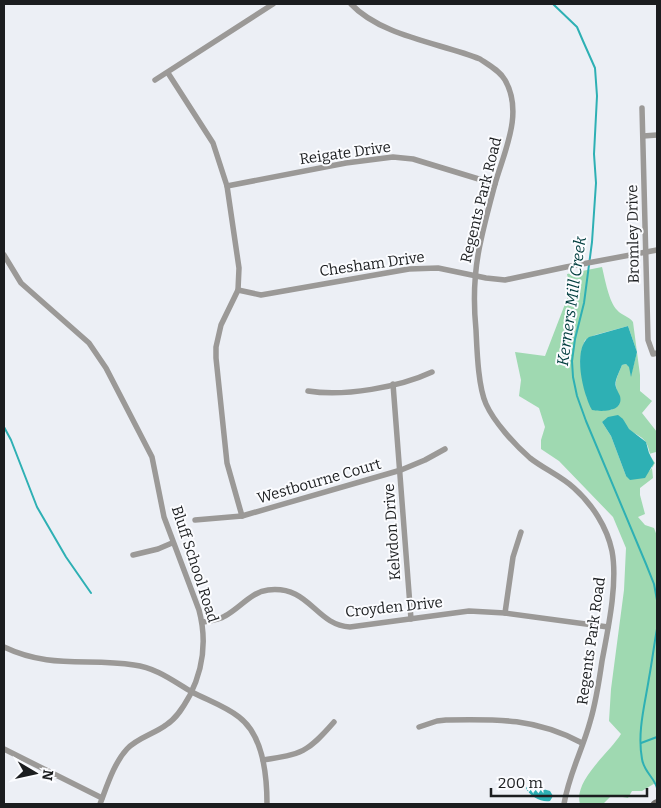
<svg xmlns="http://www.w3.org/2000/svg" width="661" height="808" viewBox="0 0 661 808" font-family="Bitter,serif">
<rect width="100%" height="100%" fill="#eceff5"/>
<path fill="#9fd9b1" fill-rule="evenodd" d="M602 267C605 279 609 302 617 310 622 316 629 316 633 322L640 375V391L652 401 642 413 657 432 656 452 649 454 655 463 652 468 653 478 640 488V495L645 514 638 517 645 525 654 528 657 536V782L642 791H632L628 798 612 795 603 804H580C573 781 610 752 621 734L609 721 611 689 624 590 626 548 613 517 559 461 541 449V440L545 427 539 408 519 396 521 380 515 352 545 356 570 291 567 274ZM628 326 637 352 631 375 630 367 626 364 622 365C620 371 615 379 616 385 616 394 621 395 619 405L611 410 587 399C584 376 575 363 585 340L595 335ZM623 419C627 434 638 432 645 441 649 446 652 461 652 468L648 472 626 476 611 436 602 422Z"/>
<g fill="#2eb0b4">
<path d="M628 326 637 352 631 377 629 367 626 364 622 365C620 370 617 376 616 380 614 387 618 391 620 396 624 412 602 412 592 410 583 394 572 349 589 337Z"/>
<polygon points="618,415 623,419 629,429 646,442 649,453 654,463 645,478 630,480 626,476 611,436 602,422 608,417"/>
<path d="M529 785 550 791 553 796 550 801C542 803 529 796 526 788Z"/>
</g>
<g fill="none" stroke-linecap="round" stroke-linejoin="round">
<g stroke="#2eb0b4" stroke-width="2">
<polyline points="553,4 577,27 583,41 595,68 597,96 594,154 596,183 592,242 584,303 575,339 572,361 573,377 577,396 586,421 646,564 654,584 657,600"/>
<polyline points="4,427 11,440 37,507 66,557 91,593"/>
<path d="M657 629C654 645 652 662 649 678 645 704 637 732 642 759 644 772 654 777 657 788"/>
<polyline points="641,743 657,737"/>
</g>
<g stroke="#9b9997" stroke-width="5.5">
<path d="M351 4C381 36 440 43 480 59 489 65 500 71 505 80 524 113 504 152 495 184 490 203 485 221 481 240 474 270 473 300 476 330 477 350 478 386 486 404 494 422 515 445 530 458 544 469 561 476 574 488 592 504 607 527 612 551 618 583 608 629 602 661 599 682 596 702 590 722 582 751 569 774 564 804"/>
<polyline points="168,73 213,143 227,186 239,268 238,290 221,325 216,347 216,358 227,463 242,516"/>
<polyline points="155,80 273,4"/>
<polyline points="642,108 648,340 653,354 657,353"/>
<polyline points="643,136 657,135"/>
<polyline points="227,186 346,163 393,157 413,159 495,184"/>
<path d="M4 255 21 283 89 343 106 368 152 457 164 517 199 610C207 640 204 667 190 695 184 706 177 718 166 725 154 734 137 738 127 749 114 763 107 786 100 804"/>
<polyline points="238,290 261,295 409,269 438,268 486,278 505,280 566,267 657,250"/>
<polyline points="393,384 411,619"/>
<path d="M308 391C344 397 400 387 432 372"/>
<polyline points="195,520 242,516 401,470 425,460 445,449"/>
<polyline points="133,555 158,549 172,543"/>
<polyline points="505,613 513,557 521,532"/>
<path d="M203 622C210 621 219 620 225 616 240 608 251 592 268 590 310 585 315 625 350 627L469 611 505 613 608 627"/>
<path d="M4 647C50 669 87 658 134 665 157 668 173 681 192 692 207 700 225 706 239 717 264 736 267 776 267 804"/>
<path d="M419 727 437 721 446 720C498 719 535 718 582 743"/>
<polyline points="4,749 102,798"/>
<path d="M263 760C302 754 307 753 334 722"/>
</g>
<polyline stroke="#74706d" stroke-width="8" points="655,804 657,803"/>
</g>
<g text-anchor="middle" stroke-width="4" stroke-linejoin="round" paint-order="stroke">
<g font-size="15" fill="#1b1d1f" stroke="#fbfcff">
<text transform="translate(345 153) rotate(-8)" y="5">Reigate Drive</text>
<text transform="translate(481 200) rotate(-76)" y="5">Regents Park Road</text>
<text transform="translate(633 234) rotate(-91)" y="5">Bromley Drive</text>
<text transform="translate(372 264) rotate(-8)" y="5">Chesham Drive</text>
<text transform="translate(319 481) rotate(-16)" y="5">Westbourne Court</text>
<text transform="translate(392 532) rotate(-94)" y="5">Kelvdon Drive</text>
<text transform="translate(195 564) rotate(72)" y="5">Bluff School Road</text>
<text transform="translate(394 607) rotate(-6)" y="5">Croyden Drive</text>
<text transform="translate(591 641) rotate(-82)" y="5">Regents Park Road</text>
</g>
<g font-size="16" font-style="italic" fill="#013d3e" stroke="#fbfcff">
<text transform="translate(571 301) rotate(-82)" y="6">Kerners Mill Creek</text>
</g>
</g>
<rect width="661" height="808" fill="none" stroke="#1b1d1f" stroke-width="10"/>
<g transform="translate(35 773) rotate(99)" stroke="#fbfcff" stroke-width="4" paint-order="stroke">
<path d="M0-4L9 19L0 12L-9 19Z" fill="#1b1d1f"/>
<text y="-8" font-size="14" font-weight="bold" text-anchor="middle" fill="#1b1d1f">N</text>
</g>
<path d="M491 788v8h156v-8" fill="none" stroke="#1b1d1f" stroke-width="2.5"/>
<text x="498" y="788" font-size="15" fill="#1b1d1f" stroke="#fbfcff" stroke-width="4" paint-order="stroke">200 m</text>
</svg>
